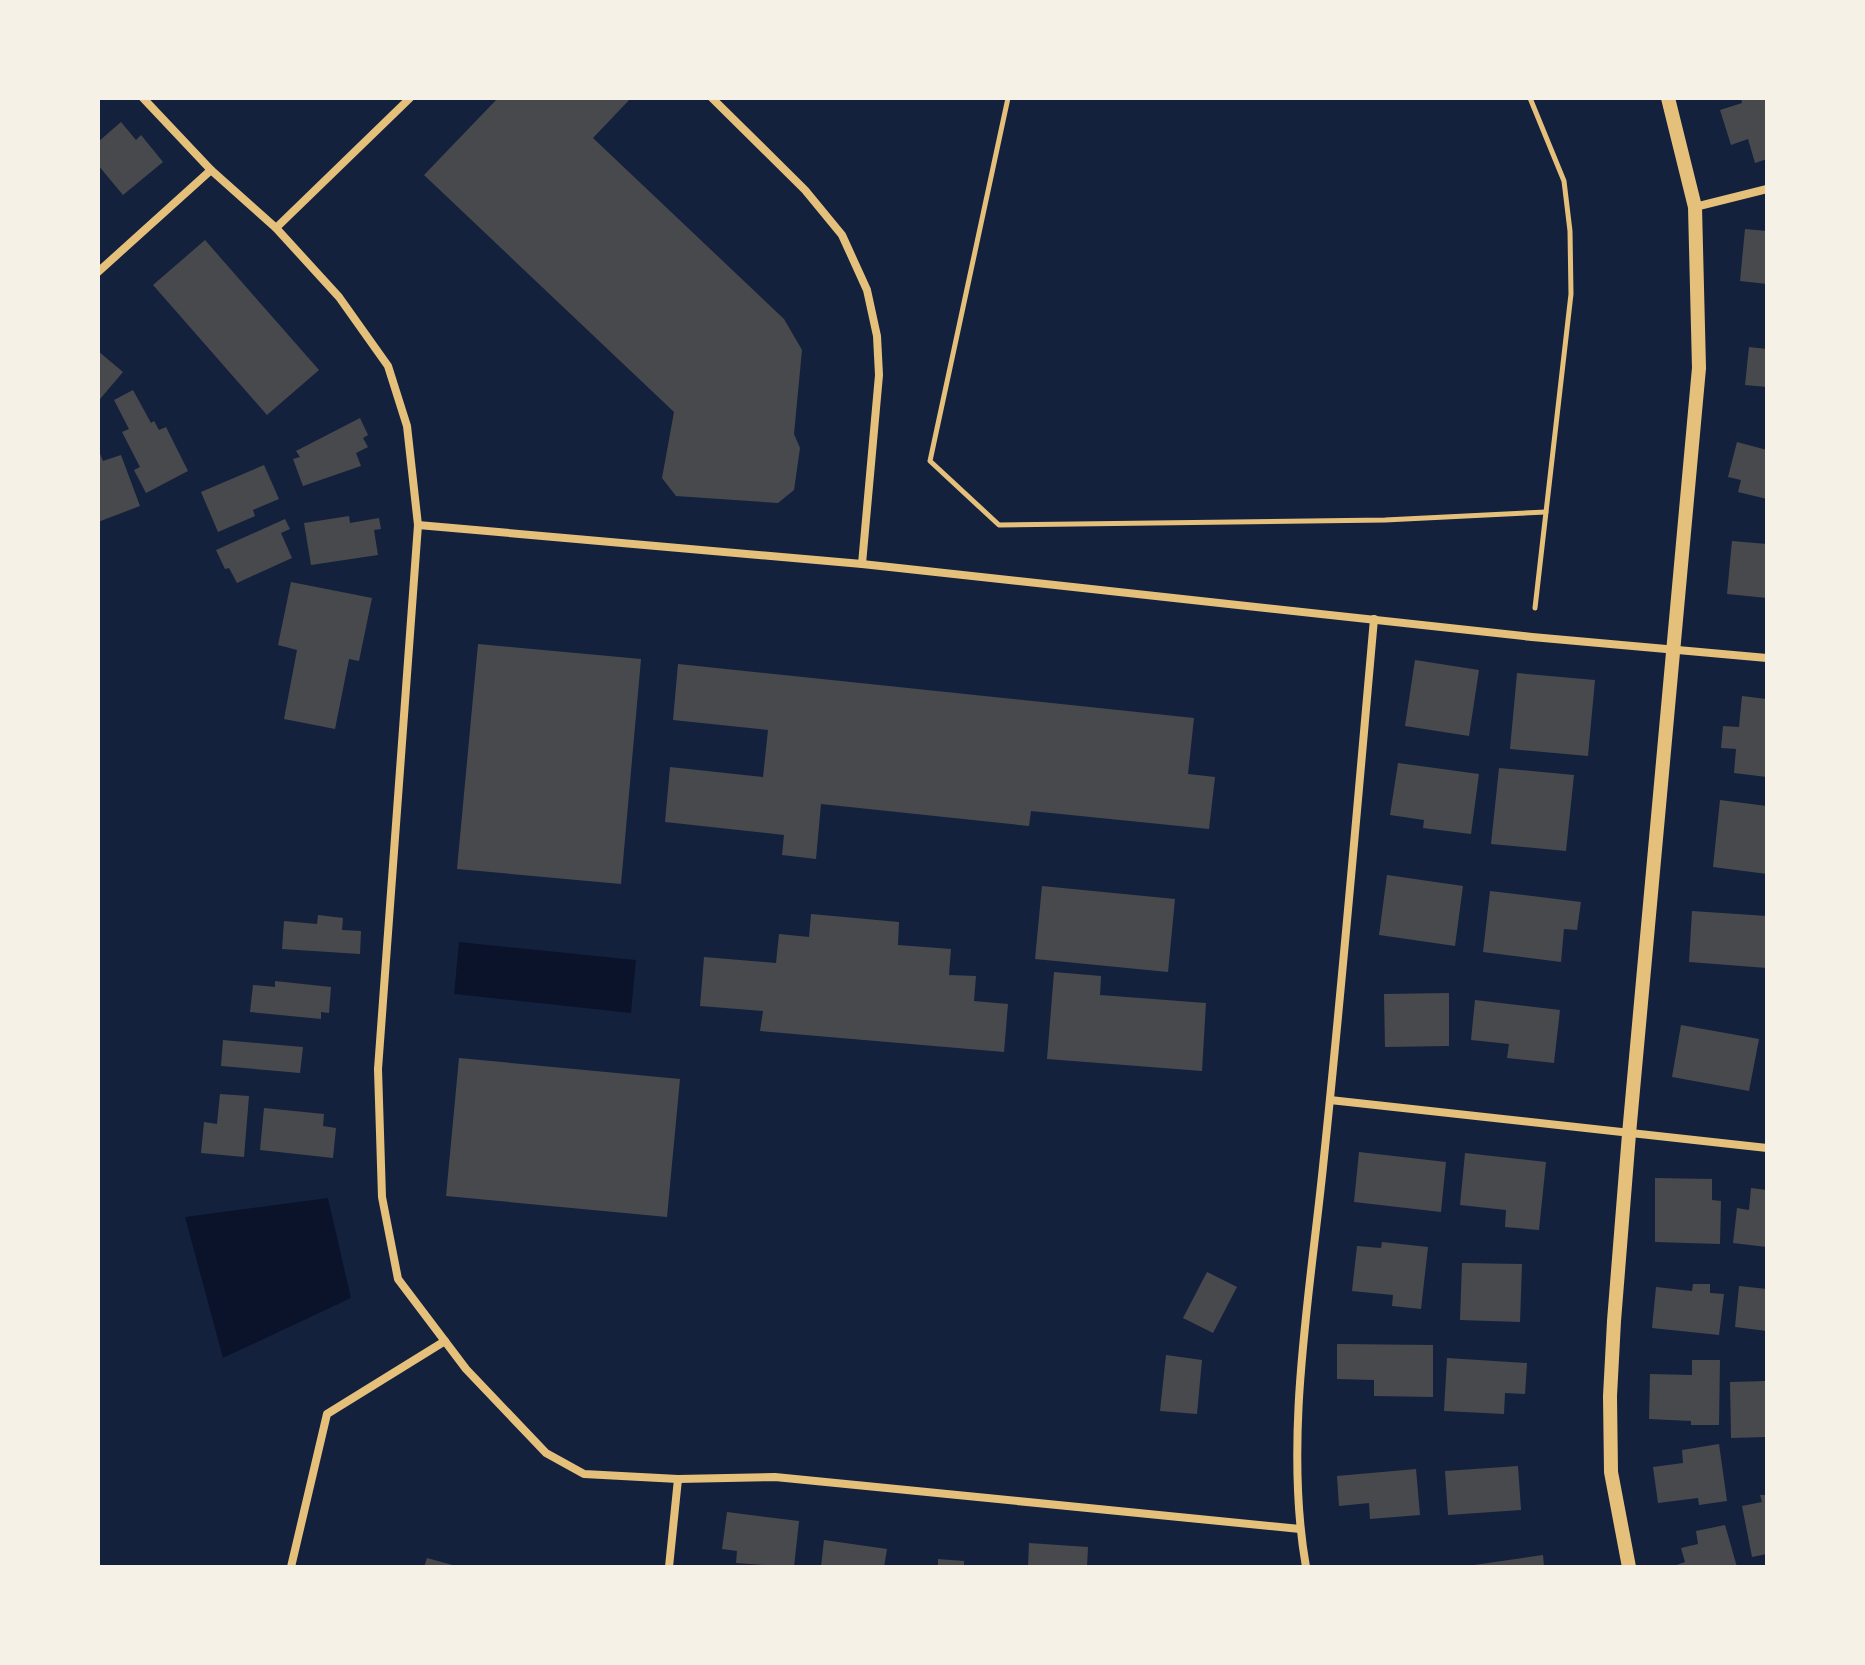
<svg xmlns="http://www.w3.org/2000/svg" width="1865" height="1665" viewBox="0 0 1865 1665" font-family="'Nunito Sans',sans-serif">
<rect width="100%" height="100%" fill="#14213d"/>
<g fill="#0b132b">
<polygon points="459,942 636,960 631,1013 454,994"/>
<polygon points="328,1198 351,1298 223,1358 185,1217"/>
</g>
<g fill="#48494c">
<polygon points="498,98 631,98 593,138 784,319 802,350 794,434 800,448 794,490 778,503 676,496 662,478 674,412 424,175"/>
<polygon points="1741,98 1767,98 1767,159 1755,163 1748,139 1731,145 1720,110 1742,103"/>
<polygon points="121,122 136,140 141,135 163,162 123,195 98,165 98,142"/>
<polygon points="1745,229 1767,231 1767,284 1740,281"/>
<polygon points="205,240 319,370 267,415 153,285"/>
<polygon points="1749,347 1767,349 1767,387 1745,385"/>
<polygon points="98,351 123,372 100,399 98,397"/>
<polygon points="133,390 151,423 154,421 159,430 166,427 188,471 146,493 134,470 140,467 122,432 129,429 114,400"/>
<polygon points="360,418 368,435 363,438 368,447 356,453 361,466 303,486 293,459 300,457 296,451"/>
<polygon points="1737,442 1767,450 1767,499 1738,492 1741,480 1728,477"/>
<polygon points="98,449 103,461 121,455 140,506 98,522"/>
<polygon points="264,465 279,499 253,510 255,516 218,532 201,492"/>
<polygon points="349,516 350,523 379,518 381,529 374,530 378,555 311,565 304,523"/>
<polygon points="285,519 290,529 281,533 292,558 237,583 229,568 225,569 216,550"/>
<polygon points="1732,541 1767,544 1767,598 1727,594"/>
<polygon points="291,582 372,598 359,661 349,659 335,729 284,719 297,650 278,645"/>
<polygon points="478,644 641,659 621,884 457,869"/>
<polygon points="1415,660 1479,670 1469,736 1405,726"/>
<polygon points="678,664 1194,718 1188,774 1215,777 1209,829 1031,811 1029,826 821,804 816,859 782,855 784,835 665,822 670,767 763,777 768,730 673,720"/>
<polygon points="1517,673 1595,680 1588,756 1510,749"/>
<polygon points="1742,696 1767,699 1767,777 1734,773 1736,749 1721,748 1723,726 1739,727"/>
<polygon points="1398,763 1479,774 1471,834 1423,828 1424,820 1390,815"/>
<polygon points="1499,768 1574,775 1566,851 1491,844"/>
<polygon points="1720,800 1767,806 1767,874 1713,867"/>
<polygon points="1387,875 1463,886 1455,946 1379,935"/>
<polygon points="1042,886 1175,899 1168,972 1035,959"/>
<polygon points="1490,891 1581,902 1577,930 1564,929 1561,962 1483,952"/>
<polygon points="1692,911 1767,916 1767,968 1689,962"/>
<polygon points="811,914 899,922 898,945 951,949 949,975 976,976 974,1001 1008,1004 1004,1052 760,1031 763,1011 700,1006 704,957 776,963 779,934 809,937"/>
<polygon points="318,915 343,918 342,930 361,931 360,954 282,949 284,921 317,924"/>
<polygon points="1054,972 1101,976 1100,995 1206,1003 1202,1071 1047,1059"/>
<polygon points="275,981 331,987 329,1013 321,1012 321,1019 250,1012 253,985 275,987"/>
<polygon points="1449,993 1449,1046 1385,1047 1384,994"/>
<polygon points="1475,1000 1560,1010 1554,1063 1507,1058 1509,1044 1471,1040"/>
<polygon points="1681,1025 1759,1039 1749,1091 1672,1077"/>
<polygon points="223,1040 303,1047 300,1073 221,1066"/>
<polygon points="459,1058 680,1079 667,1217 446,1196"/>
<polygon points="220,1094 249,1096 244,1157 201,1153 204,1122 217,1124"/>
<polygon points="264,1108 324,1114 323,1126 336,1128 333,1158 260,1150"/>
<polygon points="1359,1152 1446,1162 1441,1212 1354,1202"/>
<polygon points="1465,1153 1546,1162 1539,1230 1505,1227 1506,1210 1460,1205"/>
<polygon points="1655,1178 1712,1179 1712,1200 1721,1201 1720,1244 1655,1242"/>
<polygon points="1751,1188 1767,1190 1767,1247 1733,1243 1737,1208 1749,1210"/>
<polygon points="1382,1242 1428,1247 1421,1309 1392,1306 1393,1295 1352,1291 1357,1246 1381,1248"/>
<polygon points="1462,1263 1522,1264 1520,1322 1460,1320"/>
<polygon points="1207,1272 1237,1287 1213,1333 1183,1318"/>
<polygon points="1693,1284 1710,1284 1710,1293 1724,1294 1719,1335 1652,1328 1656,1287 1692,1291"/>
<polygon points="1739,1286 1767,1289 1767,1331 1735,1327"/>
<polygon points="1337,1344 1433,1345 1433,1397 1374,1396 1374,1380 1337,1379"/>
<polygon points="1166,1355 1202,1360 1197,1414 1160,1411"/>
<polygon points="1447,1358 1527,1363 1525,1394 1505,1393 1504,1414 1444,1411"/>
<polygon points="1692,1360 1720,1360 1719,1425 1691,1425 1691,1421 1649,1419 1650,1374 1692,1375"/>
<polygon points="1767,1381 1767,1437 1731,1438 1730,1382"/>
<polygon points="1719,1444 1727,1501 1699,1505 1698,1498 1658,1503 1653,1467 1683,1463 1682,1450"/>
<polygon points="1518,1466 1521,1510 1448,1515 1445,1471"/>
<polygon points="1416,1469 1420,1515 1370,1519 1369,1503 1339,1506 1337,1476"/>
<polygon points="1760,1495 1767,1495 1767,1554 1752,1557 1742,1506 1762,1502"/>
<polygon points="727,1512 799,1521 794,1567 736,1563 737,1551 722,1549"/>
<polygon points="1725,1525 1737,1567 1671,1567 1685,1562 1681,1548 1698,1544 1696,1531"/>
<polygon points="824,1540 887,1549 884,1567 821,1567"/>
<polygon points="1029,1543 1088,1547 1087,1567 1028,1567"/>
<polygon points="1543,1555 1544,1567 1474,1567 1474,1565"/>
<polygon points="427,1558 456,1566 456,1567 424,1567"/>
<polygon points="938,1559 964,1561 964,1567 938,1567"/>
</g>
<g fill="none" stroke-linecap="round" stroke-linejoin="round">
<g stroke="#e5c07b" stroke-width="5">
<polyline points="1008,98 930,461 999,525 1385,520 1546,512"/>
<polyline points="1530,98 1564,181 1570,231 1571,294 1535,608"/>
</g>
<g stroke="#e5c07b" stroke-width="8">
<polyline points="143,98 211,170 276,228 339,297 388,366 407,426 418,525 378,1069 382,1197 398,1279 466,1369 546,1453 584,1474 678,1479 775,1477 1300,1529"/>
<polyline points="712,98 805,190 842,235 867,290 877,336 879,375 862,564"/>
<polyline points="1695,207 1767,189"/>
<polyline points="276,228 410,98"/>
<polyline points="98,272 211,170"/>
<polyline points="418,525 862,564 1532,637 1767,658"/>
<polyline points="1330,1100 1767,1148"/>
<polyline points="291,1567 327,1414 445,1341"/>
<polyline points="669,1567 678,1479"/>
<path d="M1306 1567C1283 1436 1311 1289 1324 1157 1343 977 1358 798 1374 619"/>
</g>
<polyline stroke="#e5c07b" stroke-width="14" points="1629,1567 1611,1472 1610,1396 1614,1321 1629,1134 1699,368 1695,207 1668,98"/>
</g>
<rect width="1865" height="1665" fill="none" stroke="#f6f1e7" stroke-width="200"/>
</svg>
